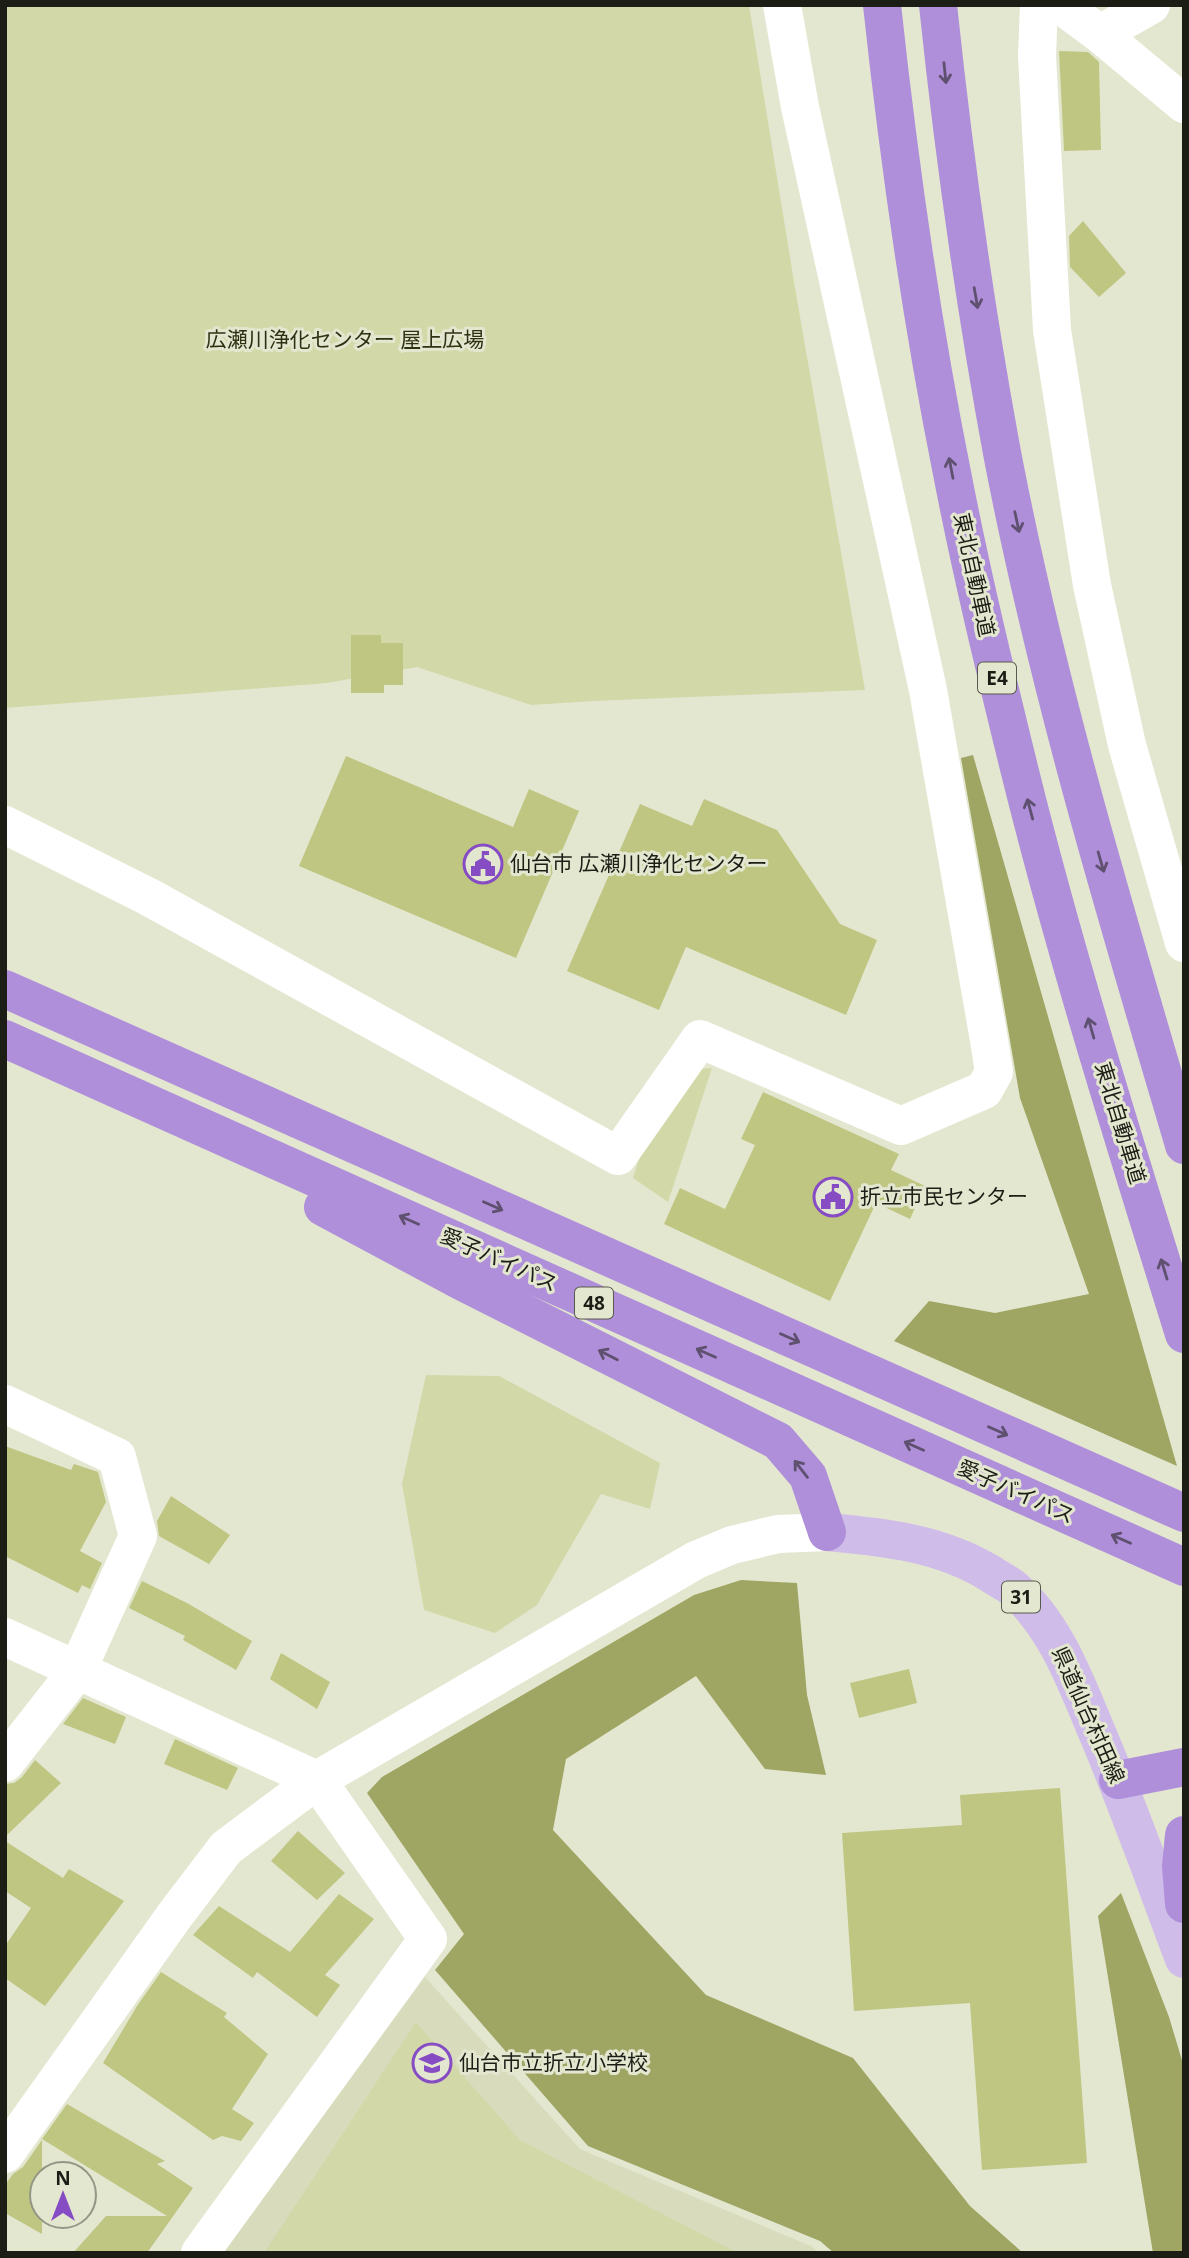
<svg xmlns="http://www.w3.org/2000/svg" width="1189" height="2258" viewBox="0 0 1189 2258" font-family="'Open Sans','Noto Sans JP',sans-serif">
<rect width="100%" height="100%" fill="#e4e7d0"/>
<polygon fill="#d8dcbd" points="425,1977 580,2149 811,2246 819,2253 223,2253"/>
<g fill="#d3d8a8">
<polygon points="5,5 749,5 795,288 865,690 593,701 531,705 417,667 327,683 5,708"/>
<polygon points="712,1068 668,1202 633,1178 643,1147 699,1069"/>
<polygon points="426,1375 499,1376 660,1463 650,1509 601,1494 537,1605 495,1633 424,1610 402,1484"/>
<polygon points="416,2022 520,2140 738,2253 264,2253"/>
</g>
<g fill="#9fa563">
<polygon points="973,755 1177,1466 894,1341 929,1301 995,1313 1089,1294 1020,1098 961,758"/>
<polygon points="741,1580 797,1583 807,1695 826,1775 765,1769 696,1676 566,1759 553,1830 706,1995 853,2058 970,2206 1023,2253 834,2253 820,2241 588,2146 435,1970 464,1934 367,1793 382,1777 694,1595"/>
<polygon points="1121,1893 1169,2017 1184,2067 1184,2253 1153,2253 1098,1916"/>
</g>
<g fill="#bfc682">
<polygon points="1059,51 1088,52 1099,62 1101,150 1064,151"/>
<polygon points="1083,221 1126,273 1099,297 1070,267 1069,236"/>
<polygon points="351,635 381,635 381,643 403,643 403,685 384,685 384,693 351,693"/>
<polygon points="346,756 513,827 529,789 579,811 516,958 299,866"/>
<polygon points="704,799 777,830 840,924 877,940 846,1015 686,947 659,1010 567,971 640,804 692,826"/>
<polygon points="763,1092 899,1154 891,1170 925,1186 910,1219 876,1203 830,1301 664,1224 680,1188 725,1209 755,1145 741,1139"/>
<polygon points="5,1446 71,1470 74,1464 98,1472 106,1502 80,1551 102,1563 90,1589 82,1585 78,1593 5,1556"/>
<polygon points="171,1496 230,1535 209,1564 159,1536 157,1521"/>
<polygon points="142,1581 187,1603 252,1641 236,1670 183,1640 185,1636 129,1608"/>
<polygon points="281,1653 330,1682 317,1709 270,1679"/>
<polygon points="909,1669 917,1703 859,1718 850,1683"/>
<polygon points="83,1698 126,1717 115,1744 63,1724"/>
<polygon points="175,1739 238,1768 227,1790 164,1764"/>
<polygon points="35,1760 61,1783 5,1837 5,1784 14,1783 22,1777"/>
<polygon points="1060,1788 1087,2163 982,2170 970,2003 854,2011 842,1833 962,1825 960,1795"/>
<polygon points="298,1831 345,1873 317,1900 271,1861"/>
<polygon points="5,1841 63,1878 69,1869 124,1901 45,2006 5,1978 5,1946 31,1908 5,1891"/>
<polygon points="339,1894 374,1919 325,1975 340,1985 317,2017 257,1972 253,1978 193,1935 219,1906 290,1952"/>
<polygon points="161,1972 227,2013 224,2017 268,2054 232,2109 254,2123 241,2141 222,2136 213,2140 103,2063 137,2006"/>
<polygon points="67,2104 165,2161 157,2164 193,2188 147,2253 73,2253 106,2216 167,2216 42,2139"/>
<polygon points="42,2140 42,2234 5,2213 5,2185 13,2174 23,2167"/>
</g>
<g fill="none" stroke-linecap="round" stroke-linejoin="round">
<g stroke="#fff" stroke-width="38">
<polyline points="1039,5 1037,56 1052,330 1092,585 1127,745 1184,943"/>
<polyline points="1061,5 1100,34 1184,104"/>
<polyline points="1100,34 1151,5"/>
<polyline points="5,825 149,897 618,1156 700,1039 901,1126 984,1090 994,1072 989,1040 928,690 800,107 782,5"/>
<polyline points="5,1404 117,1457 138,1536 77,1671 5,1763"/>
<polyline points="5,1637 317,1780 428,1939 200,2253"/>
<polyline points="5,2154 175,1915 226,1848 317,1780 696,1560 732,1545 778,1534 827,1532"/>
</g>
<path stroke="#cfbce9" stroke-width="38" d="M827 1532C884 1537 941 1543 991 1574 998 1579 1007 1583 1013 1588 1055 1625 1075 1680 1096 1730 1128 1805 1155 1882 1184 1959"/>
<g stroke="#af8fda" stroke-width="38">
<path d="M882 5C899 162 921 319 952 473 971 572 995 670 1019 768 1066 958 1126 1147 1184 1334"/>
<path d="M938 5C954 157 975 308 1003 458 1048 691 1117 918 1184 1145"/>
<polyline points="5,989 1184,1513"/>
<polyline points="5,1039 1184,1567"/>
<polyline points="323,1207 461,1281 778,1441 808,1476 827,1532"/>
<polyline points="1118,1780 1184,1767"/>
<polyline points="1184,1835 1181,1866 1184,1904"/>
</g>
</g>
<defs><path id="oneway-shaft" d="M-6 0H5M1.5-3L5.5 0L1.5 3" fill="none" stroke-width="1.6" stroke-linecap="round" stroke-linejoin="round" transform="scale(1.75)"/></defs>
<g stroke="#5e506e">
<use href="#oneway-shaft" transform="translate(945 73) rotate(84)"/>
<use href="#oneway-shaft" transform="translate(976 298) rotate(80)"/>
<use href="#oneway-shaft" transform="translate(951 468) rotate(-101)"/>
<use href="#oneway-shaft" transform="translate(1017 522) rotate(78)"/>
<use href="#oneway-shaft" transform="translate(1030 809) rotate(-105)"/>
<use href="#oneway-shaft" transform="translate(1101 862) rotate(74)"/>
<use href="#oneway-shaft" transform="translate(1091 1028) rotate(-106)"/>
<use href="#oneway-shaft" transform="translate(493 1206) rotate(24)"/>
<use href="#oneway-shaft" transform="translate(409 1220) rotate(-156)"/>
<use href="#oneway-shaft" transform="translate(1164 1269) rotate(-107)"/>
<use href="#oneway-shaft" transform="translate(790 1338) rotate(24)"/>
<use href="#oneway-shaft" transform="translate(706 1353) rotate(-156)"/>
<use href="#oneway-shaft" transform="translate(608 1355) rotate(-153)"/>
<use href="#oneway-shaft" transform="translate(998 1431) rotate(24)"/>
<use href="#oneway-shaft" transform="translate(914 1446) rotate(-156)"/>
<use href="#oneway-shaft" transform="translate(801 1469) rotate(-128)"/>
<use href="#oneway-shaft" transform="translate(1121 1539) rotate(-156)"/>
</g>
<defs>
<symbol id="civic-ring" viewBox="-11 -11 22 22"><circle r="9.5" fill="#e4e7d0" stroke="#864cc3" stroke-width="1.5"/><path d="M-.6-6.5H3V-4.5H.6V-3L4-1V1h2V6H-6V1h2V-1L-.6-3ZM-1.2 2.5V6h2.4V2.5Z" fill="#864cc3"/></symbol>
<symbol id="school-ring" viewBox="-11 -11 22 22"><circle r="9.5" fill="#e4e7d0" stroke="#864cc3" stroke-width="1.5"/><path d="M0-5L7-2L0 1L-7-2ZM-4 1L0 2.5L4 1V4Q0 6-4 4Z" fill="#864cc3"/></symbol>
</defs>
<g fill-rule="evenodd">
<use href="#civic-ring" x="461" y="842" width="44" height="44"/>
<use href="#civic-ring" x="811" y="1175" width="44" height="44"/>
<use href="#school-ring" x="410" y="2041" width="44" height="44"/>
</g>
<g text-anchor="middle" stroke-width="6" stroke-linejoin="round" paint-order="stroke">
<g fill="#e4e7d0" stroke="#585a4d" stroke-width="2">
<rect x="978" y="662.5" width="38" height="31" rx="5"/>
<rect x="575" y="1287.5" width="38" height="31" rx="5"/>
<rect x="1002" y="1581.5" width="38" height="31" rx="5"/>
</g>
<g font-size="19" font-weight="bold" fill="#1c1d15">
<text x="997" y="685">E4</text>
<text x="594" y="1310">48</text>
<text x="1021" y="1604">31</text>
</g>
<g font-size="21" fill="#2f3113" stroke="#e4e7d0">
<text x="345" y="347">広瀬川浄化センター 屋上広場</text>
</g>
<g font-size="21" fill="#1c1d15" stroke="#e4e7d0">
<text transform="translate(974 575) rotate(78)" y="7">東北自動車道</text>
<text transform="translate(1120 1123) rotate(73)" y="7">東北自動車道</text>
<text transform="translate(499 1260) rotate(24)" y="7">愛子バイパス</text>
<text transform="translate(1016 1492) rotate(24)" y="7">愛子バイパス</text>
<text transform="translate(1088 1715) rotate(66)" y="7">県道仙台村田線</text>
</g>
<g font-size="21" fill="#1c1d15" stroke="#e4e7d0" text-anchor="start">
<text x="510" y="871">仙台市 広瀬川浄化センター</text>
<text x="860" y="1204">折立市民センター</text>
<text x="459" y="2070">仙台市立折立小学校</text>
</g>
</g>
<rect width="1189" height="2258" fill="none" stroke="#1c1d15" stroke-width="14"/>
<g transform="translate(63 2195)"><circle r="33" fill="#e4e7d0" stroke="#949685" stroke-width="2"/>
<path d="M0-5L12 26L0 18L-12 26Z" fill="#864cc3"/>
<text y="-10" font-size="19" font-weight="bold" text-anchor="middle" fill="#1c1d15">N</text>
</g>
</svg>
